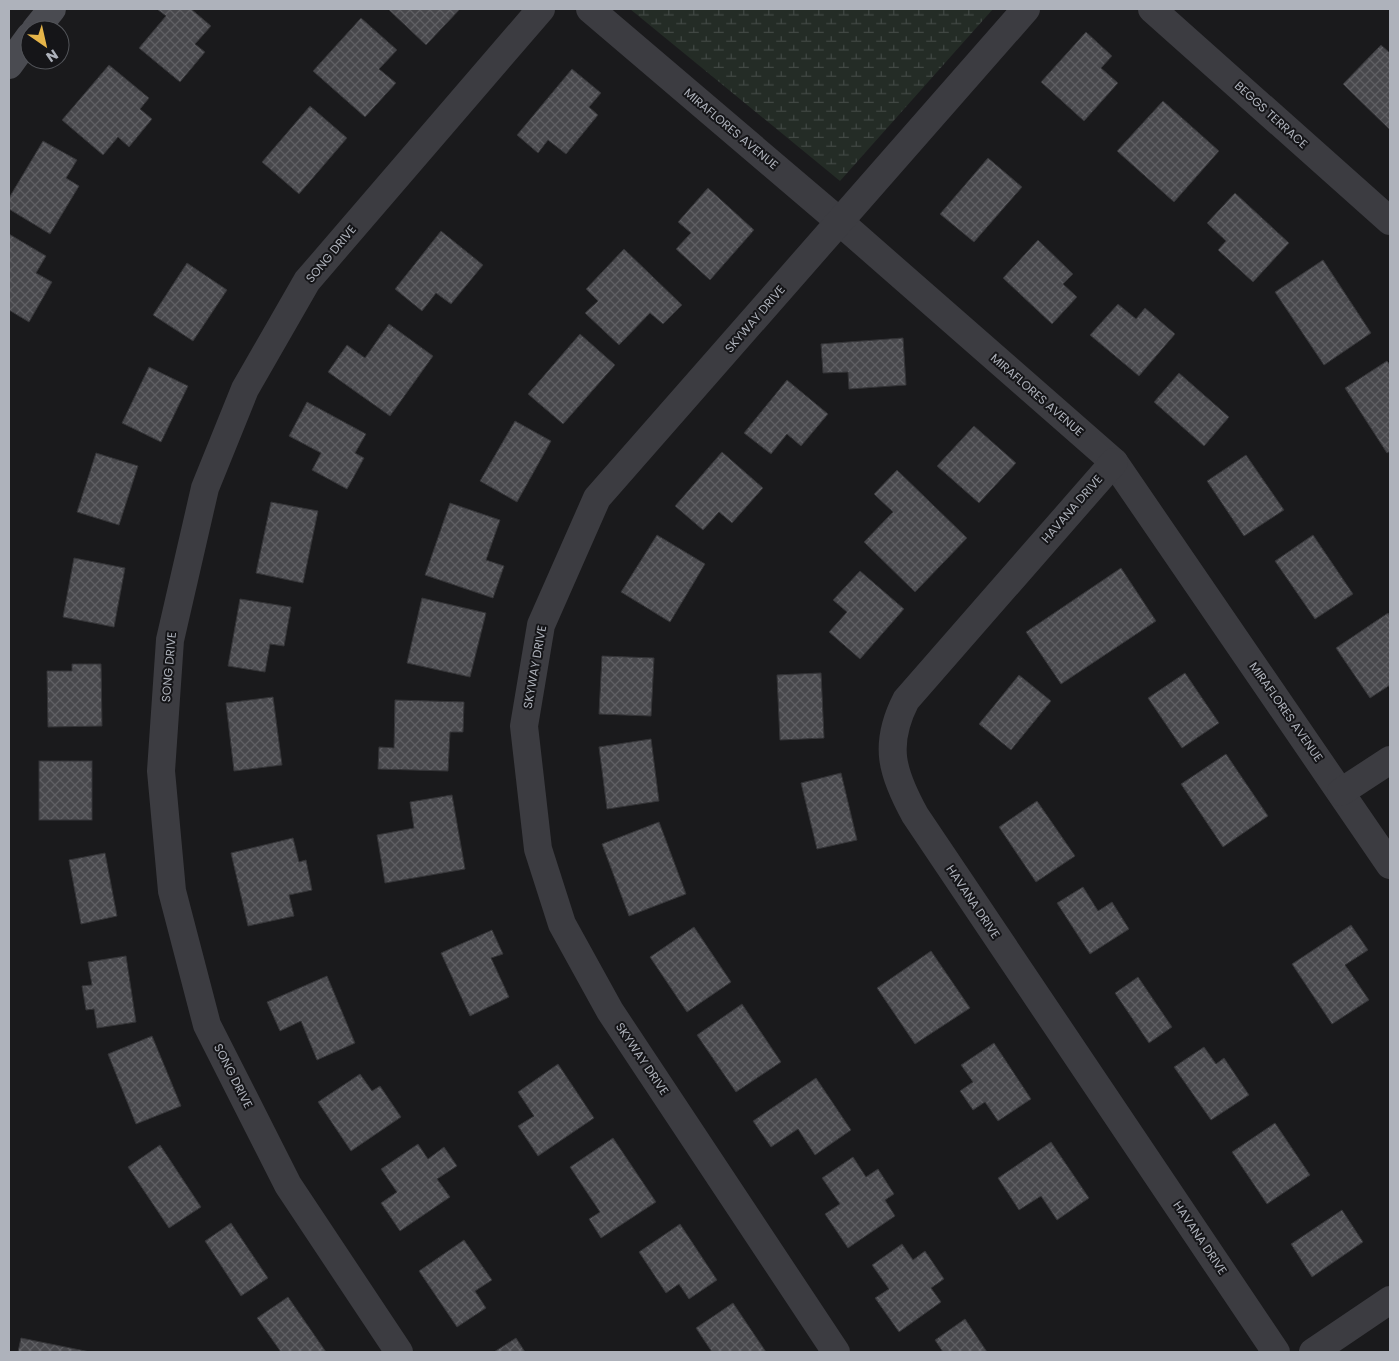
<svg xmlns="http://www.w3.org/2000/svg" width="1399" height="1361" viewBox="0 0 1399 1361" font-family="Poppins,sans-serif">
<defs>
<pattern id="wetland-marsh" width="20" height="14" patternUnits="userSpaceOnUse" patternTransform="scale(1.25)"><rect width="20" height="14" fill="#242c26"/><path d="M1 5h8M5 5V1M11 12h8M15 12V8" fill="none" stroke="#414844"/></pattern>
<pattern id="building-cross-hatch" width="8" height="8" patternUnits="userSpaceOnUse" patternTransform="scale(1.25)"><rect width="8" height="8" fill="#48484c"/><path d="M0 0l8 8M0 8l8-8" fill="none" stroke="#606064"/></pattern>
</defs>
<rect width="100%" height="100%" fill="#1a1a1c"/>
<polygon fill="url(#wetland-marsh)" points="630,9 993,9 840,181"/>
<g fill="url(#building-cross-hatch)" stroke="#353538">
<polygon points="157,9 191,9 211,26 195,44 205,52 180,82 139,48 166,16"/>
<polygon points="388,9 460,9 426,45"/>
<polygon points="361,18 397,50 379,69 396,83 365,117 313,71"/>
<polygon points="1086,32 1112,56 1101,68 1118,83 1084,121 1041,82"/>
<polygon points="1381,45 1390,53 1390,130 1343,84"/>
<polygon points="109,65 149,98 140,109 152,119 129,147 118,137 103,155 62,120"/>
<polygon points="572,69 601,93 589,107 598,115 566,154 548,140 538,153 517,135"/>
<polygon points="1163,101 1219,151 1174,202 1117,151"/>
<polygon points="310,106 347,138 299,194 262,162"/>
<polygon points="43,141 77,160 66,178 79,186 50,234 9,209 9,198"/>
<polygon points="988,158 1022,187 974,242 940,214"/>
<polygon points="708,188 754,230 710,280 676,249 691,233 678,222"/>
<polygon points="1235,193 1289,243 1253,282 1218,250 1226,241 1207,223"/>
<polygon points="441,231 483,265 451,304 436,293 422,311 395,289"/>
<polygon points="9,234 46,256 36,273 52,282 29,322 9,310"/>
<polygon points="1038,240 1073,274 1063,284 1077,297 1052,324 1003,278"/>
<polygon points="624,249 682,305 663,324 650,313 619,345 585,313 598,301 586,289"/>
<polygon points="1323,260 1371,333 1324,365 1275,292"/>
<polygon points="187,263 227,290 193,341 153,315"/>
<polygon points="1118,304 1136,319 1145,308 1175,334 1139,376 1090,335"/>
<polygon points="389,324 433,356 390,416 328,372 347,345 365,358"/>
<polygon points="580,334 615,365 563,424 528,394"/>
<polygon points="903,338 906,385 849,389 848,372 823,373 821,344"/>
<polygon points="1387,361 1390,365 1390,451 1387,453 1345,388"/>
<polygon points="149,367 188,386 161,442 122,423"/>
<polygon points="1179,373 1229,417 1204,446 1154,402"/>
<polygon points="787,380 828,414 801,446 787,434 771,454 744,433"/>
<polygon points="307,402 366,434 355,453 364,458 347,489 312,470 321,453 289,436"/>
<polygon points="515,421 551,441 517,502 480,481"/>
<polygon points="974,426 1016,463 979,503 937,466"/>
<polygon points="722,452 763,488 732,523 719,512 703,530 675,506"/>
<polygon points="96,453 138,466 119,525 77,512"/>
<polygon points="1246,455 1284,510 1244,536 1207,481"/>
<polygon points="897,470 967,538 915,592 864,542 893,512 874,494"/>
<polygon points="271,502 318,511 303,583 256,573"/>
<polygon points="450,503 500,520 486,560 504,566 493,598 425,575"/>
<polygon points="657,535 705,564 670,622 621,592"/>
<polygon points="1313,535 1353,594 1315,619 1275,561"/>
<polygon points="74,558 125,568 114,627 63,617"/>
<polygon points="1121,568 1156,621 1061,684 1026,632"/>
<polygon points="860,571 904,609 860,659 829,632 847,612 833,600"/>
<polygon points="422,598 486,613 470,677 407,663"/>
<polygon points="240,599 291,607 284,646 270,644 265,672 228,666"/>
<polygon points="1388,613 1390,616 1390,685 1370,698 1336,648"/>
<polygon points="602,656 654,658 651,716 599,714"/>
<polygon points="72,664 101,664 102,726 48,727 47,671 72,671"/>
<polygon points="821,673 824,738 780,740 777,675"/>
<polygon points="1185,673 1219,723 1182,748 1148,698"/>
<polygon points="1019,675 1051,701 1011,750 979,724"/>
<polygon points="273,697 282,765 234,771 226,703"/>
<polygon points="395,700 464,702 463,732 450,732 448,771 378,769 379,747 394,748"/>
<polygon points="651,739 659,801 607,809 599,747"/>
<polygon points="1226,754 1268,816 1223,847 1181,784"/>
<rect x="39" y="761" width="53" height="59"/>
<polygon points="841,773 857,840 817,849 801,783"/>
<polygon points="452,795 465,869 385,883 377,835 414,828 410,802"/>
<polygon points="1037,801 1075,856 1036,882 999,827"/>
<polygon points="659,822 686,894 629,916 602,844"/>
<polygon points="293,838 299,862 306,860 312,890 289,895 294,916 248,926 231,853"/>
<polygon points="105,853 117,916 81,924 69,860"/>
<polygon points="1083,887 1098,911 1112,902 1129,929 1090,954 1057,903"/>
<polygon points="1351,925 1368,950 1345,965 1369,1000 1332,1024 1292,964"/>
<polygon points="694,927 731,982 687,1012 650,957"/>
<polygon points="492,930 503,954 491,958 509,997 470,1016 441,953"/>
<polygon points="931,951 970,1008 915,1044 877,988"/>
<polygon points="126,956 136,1022 97,1028 94,1009 86,1010 82,986 92,985 88,962"/>
<polygon points="327,976 355,1043 317,1060 301,1021 280,1031 267,1002"/>
<polygon points="1138,977 1172,1027 1149,1043 1115,993"/>
<polygon points="742,1004 781,1062 736,1092 697,1035"/>
<polygon points="152,1036 181,1106 136,1124 108,1054"/>
<polygon points="994,1043 1031,1099 998,1121 985,1102 973,1110 960,1091 973,1082 961,1065"/>
<polygon points="1204,1047 1216,1064 1224,1058 1249,1095 1211,1120 1174,1067"/>
<polygon points="558,1064 594,1118 538,1156 518,1126 534,1116 518,1092"/>
<polygon points="360,1074 372,1091 380,1086 401,1117 351,1151 318,1102"/>
<polygon points="816,1078 851,1130 815,1155 798,1129 771,1147 753,1121"/>
<polygon points="1275,1123 1310,1175 1267,1204 1232,1152"/>
<polygon points="613,1138 656,1202 601,1238 589,1219 600,1212 570,1167"/>
<polygon points="1051,1142 1089,1198 1057,1220 1041,1196 1019,1210 998,1178"/>
<polygon points="418,1144 428,1159 444,1147 457,1166 437,1179 450,1197 400,1231 381,1203 397,1192 381,1169"/>
<polygon points="160,1145 201,1207 169,1228 128,1167"/>
<polygon points="853,1157 866,1177 878,1169 894,1194 885,1200 895,1216 848,1248 825,1214 840,1204 822,1178"/>
<polygon points="1342,1210 1363,1242 1312,1277 1291,1244"/>
<polygon points="231,1223 268,1278 241,1296 205,1241"/>
<polygon points="680,1224 717,1280 689,1299 679,1284 666,1293 639,1252"/>
<polygon points="464,1240 492,1280 475,1291 486,1308 457,1327 419,1271"/>
<polygon points="902,1244 913,1260 925,1251 944,1279 931,1288 941,1302 899,1332 875,1298 889,1289 872,1265"/>
<polygon points="288,1297 326,1352 281,1352 257,1318"/>
<polygon points="733,1303 766,1352 712,1352 696,1328"/>
<polygon points="965,1319 987,1352 943,1352 935,1340"/>
<polygon points="21,1338 90,1352 18,1352"/>
<polygon points="516,1338 525,1352 494,1352"/>
</g>
<g fill="none" stroke-linecap="round" stroke-linejoin="round">
<g stroke="#3c3c41" stroke-width="28">
<polyline points="590,9 840,222 1114,462 1390,865"/>
<polyline points="1152,9 1390,221"/>
<path d="M1114 462 906 700C883 745 892 773 915 815L1276 1352"/>
<polyline points="1341,792 1390,760"/>
<polyline points="399,1352 288,1185 207,1025 172,891 161,771 170,640 205,488 245,389 307,281 541,9"/>
<polyline points="836,1352 610,1011 562,924 538,849 524,726 541,625 597,498 1026,9"/>
<polyline points="1313,1352 1390,1300"/>
</g>
<g stroke="#4a4b51" stroke-width="28">
<polyline points="35,30 52,9"/>
<polyline points="9,65 30,36"/>
</g>
</g>
<g text-anchor="middle" stroke-width="4" stroke-linejoin="round" paint-order="stroke">
<g font-size="12" fill="#aeb2bb" stroke="#151518">
<text transform="translate(1271 115) rotate(42)" y="4">BEGGS TERRACE</text>
<text transform="translate(731 129) rotate(40)" y="4">MIRAFLORES AVENUE</text>
<text transform="translate(331 254) rotate(-50)" y="4">SONG DRIVE</text>
<text transform="translate(755 319) rotate(-49)" y="4">SKYWAY DRIVE</text>
<text transform="translate(1037 395) rotate(41)" y="4">MIRAFLORES AVENUE</text>
<text transform="translate(1072 509) rotate(-49)" y="4">HAVANA DRIVE</text>
<text transform="translate(169 667) rotate(-85)" y="4">SONG DRIVE</text>
<text transform="translate(535 667) rotate(-80)" y="4">SKYWAY DRIVE</text>
<text transform="translate(1286 712) rotate(55)" y="4">MIRAFLORES AVENUE</text>
<text transform="translate(973 902) rotate(56)" y="4">HAVANA DRIVE</text>
<text transform="translate(642 1059) rotate(56)" y="4">SKYWAY DRIVE</text>
<text transform="translate(233 1076) rotate(63)" y="4">SONG DRIVE</text>
<text transform="translate(1200 1238) rotate(56)" y="4">HAVANA DRIVE</text>
</g>
</g>
<rect width="1399" height="1361" fill="none" stroke="#aeb2bb" stroke-width="20"/>
<g transform="translate(45 45) rotate(146)"><circle r="24" fill="#151518" stroke="#525459"/>
<path d="M0-4L9 19L0 12L-9 19Z" fill="#e6b549"/>
<text y="-8" font-size="14" font-weight="bold" text-anchor="middle" fill="#aeb2bb">N</text>
</g>
</svg>
